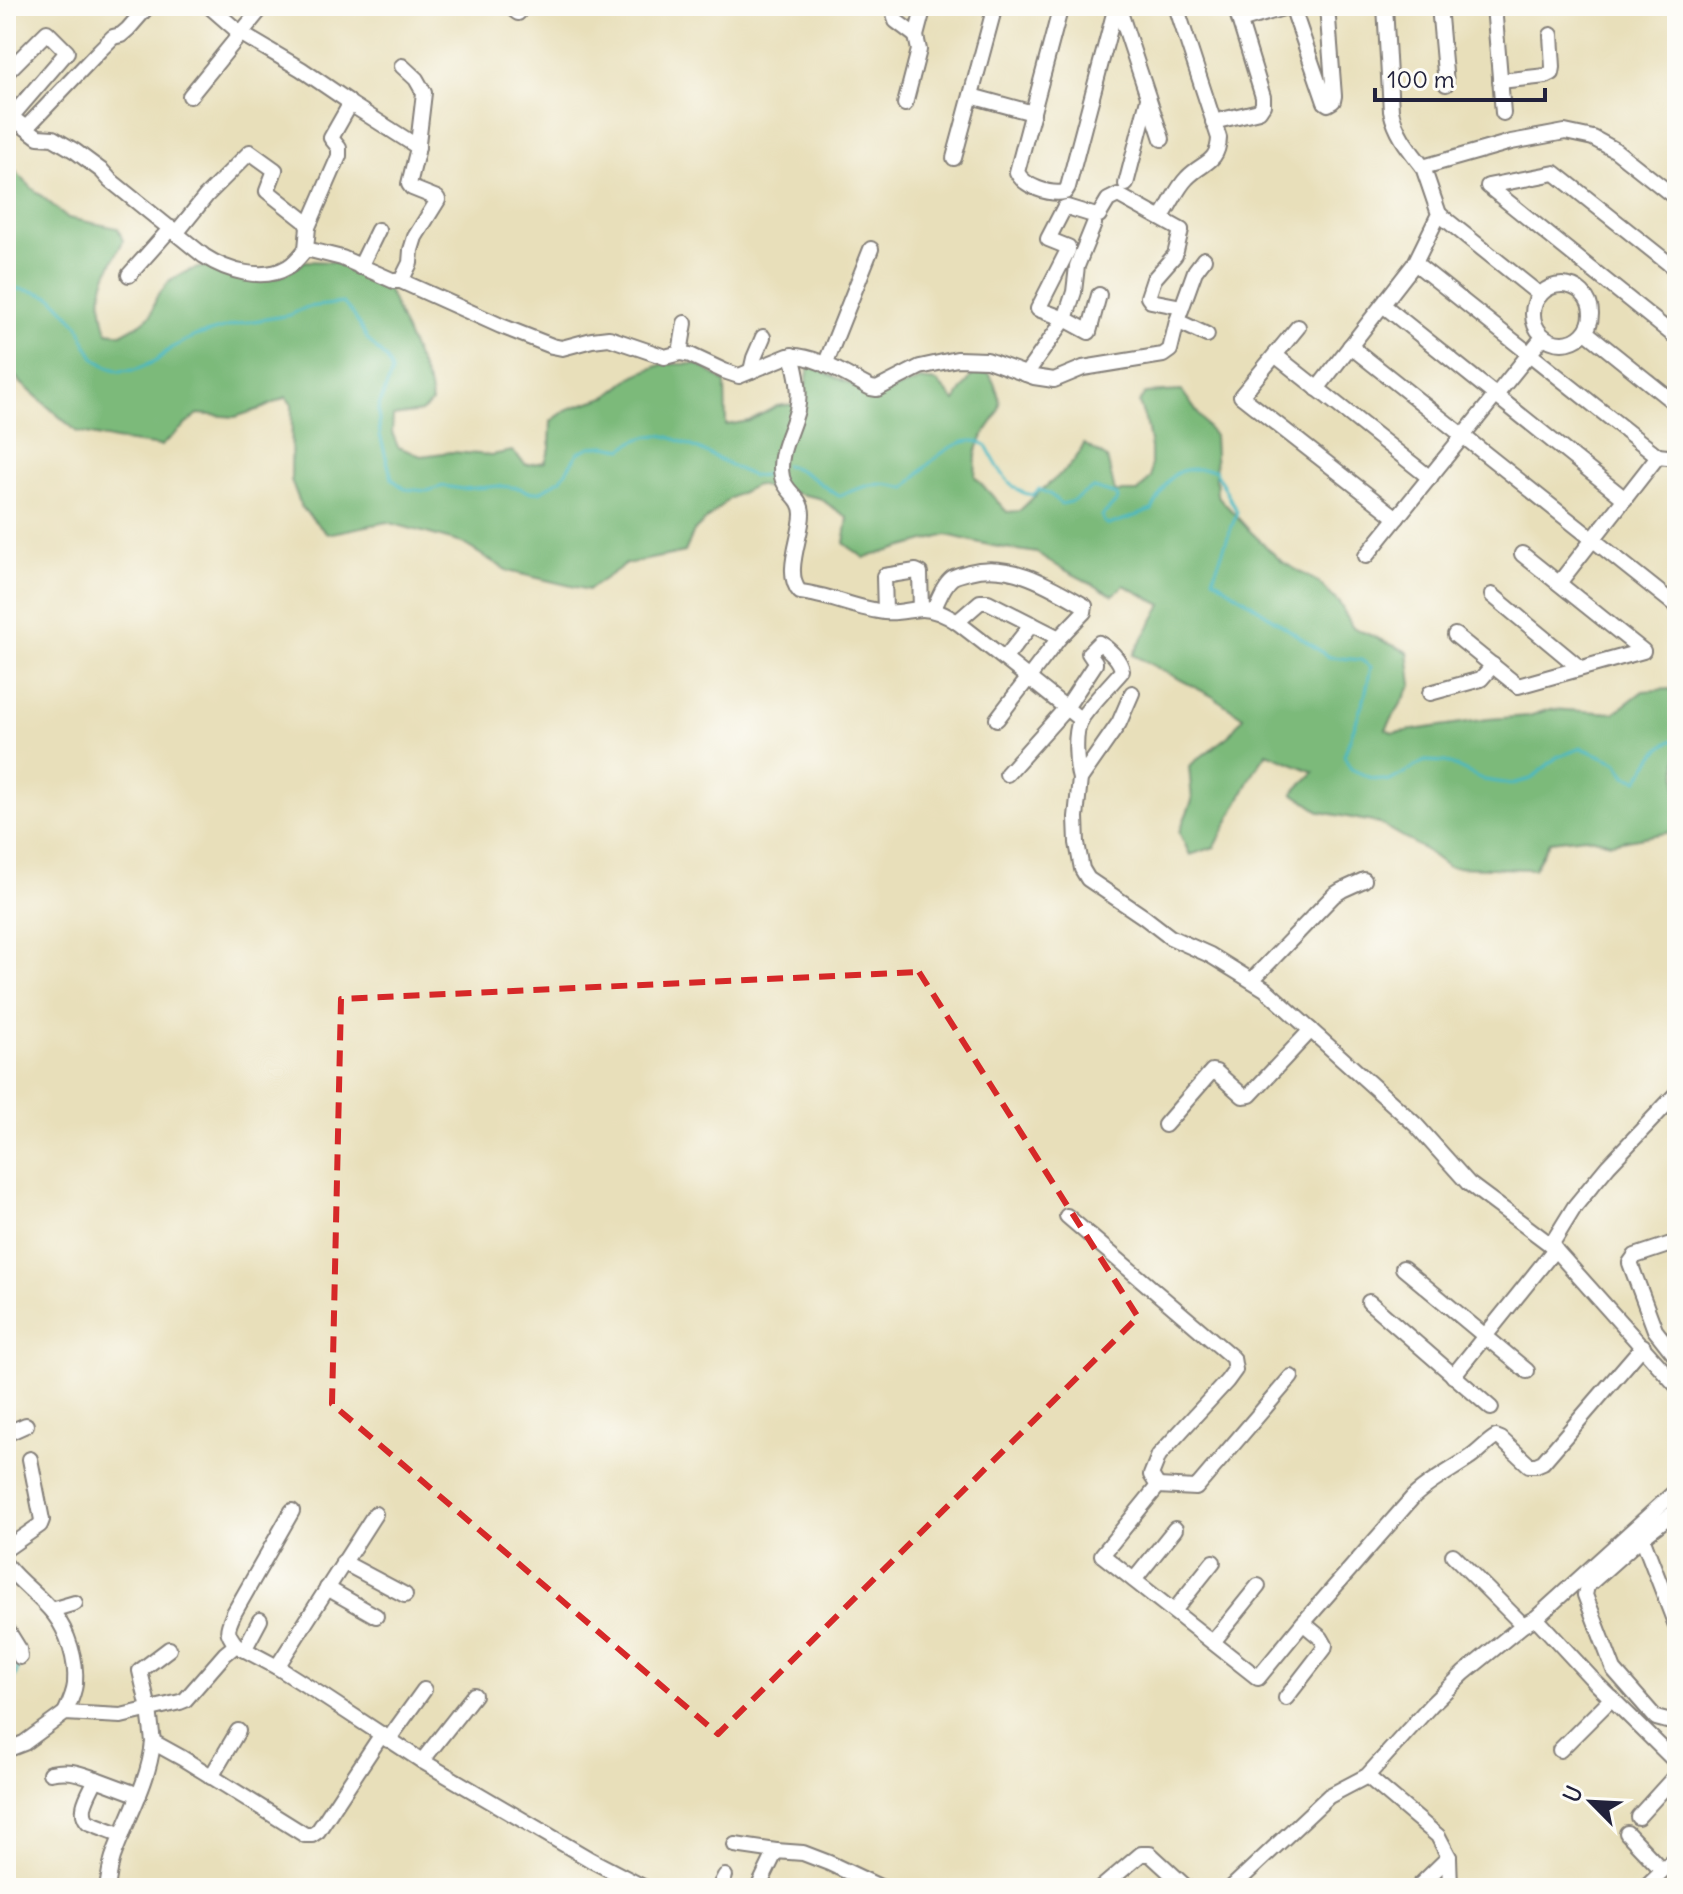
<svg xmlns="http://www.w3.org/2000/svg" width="1683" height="1894" viewBox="0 0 1683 1894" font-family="Delius,sans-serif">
<rect width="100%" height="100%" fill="#fdfcf7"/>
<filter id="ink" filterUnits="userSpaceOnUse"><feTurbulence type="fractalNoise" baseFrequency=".0125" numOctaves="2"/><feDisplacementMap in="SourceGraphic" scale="16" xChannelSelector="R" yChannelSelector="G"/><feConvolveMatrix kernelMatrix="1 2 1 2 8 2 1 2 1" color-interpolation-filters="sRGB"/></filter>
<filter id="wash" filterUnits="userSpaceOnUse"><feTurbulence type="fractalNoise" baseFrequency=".006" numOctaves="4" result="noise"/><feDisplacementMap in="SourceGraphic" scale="32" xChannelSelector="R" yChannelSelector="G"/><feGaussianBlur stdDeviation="1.8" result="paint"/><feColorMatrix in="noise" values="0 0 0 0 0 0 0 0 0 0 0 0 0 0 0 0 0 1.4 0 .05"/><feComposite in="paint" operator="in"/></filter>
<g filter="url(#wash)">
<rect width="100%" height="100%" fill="#e8dfba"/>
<path fill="#7bba7a" stroke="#4e6e5a" stroke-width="2" d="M6 162 32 188 68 218 118 228 123 241C105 278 94 290 107 332L121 334 141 323 151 315 156 298 170 280 188 271 205 266 252 280 284 275 305 261 335 262 388 290 430 388 432 403 421 412 393 416 392 432 398 447 421 456 451 452 492 455 512 451 526 465 545 462 550 448 551 421 568 409 608 396 635 375 663 364H698L725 382 726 425 749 421 777 406 803 403 809 365 876 396 920 380 937 382 955 401 972 375 989 373C1014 420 989 412 977 450 975 458 976 468 975 477L1007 512 1019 511C1027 504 1035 495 1044 488 1062 473 1074 466 1084 444L1107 458 1115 492H1138L1151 477V448L1147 425 1139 403 1145 393 1182 391 1214 436 1217 495 1247 528 1281 561 1318 582 1340 604 1352 627 1408 652 1412 685 1386 729 1393 733 1488 719 1529 716 1550 709 1614 713 1643 691 1670 689 1677 698V831L1611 843 1585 837 1550 841 1534 869 1448 867 1425 850 1378 823 1321 812 1293 793 1314 772 1267 753 1255 770 1215 847 1190 855 1179 832 1192 801 1189 766 1228 736 1243 717 1212 696 1133 655 1162 605 1124 585 1113 595 1059 567 1037 553 993 546 947 535 864 558 844 543 848 518 819 498 756 485 730 498 694 531 685 552 626 564 588 590 508 571 462 543 387 522 327 534 302 508 291 480 292 405 286 397 263 408 235 417 198 414 161 446 115 440 77 432 20 382 6 365Z"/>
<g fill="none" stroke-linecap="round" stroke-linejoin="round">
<g stroke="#49b8c1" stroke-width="3">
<path d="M6 289 14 288 36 292 53 298 79 326 86 344 95 359 106 366 119 371 135 370 156 361 171 348 195 336 242 323 290 315 307 307 343 303 353 314 368 340 388 361 392 372 378 409 380 435 392 479 405 489 427 491 443 486 462 489 500 486 519 488 529 492H540L561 479 578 453 590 447 606 446 623 449C633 440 645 436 658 435 676 435 733 467 752 476L766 475 778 468"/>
<path d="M785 465C802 468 824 487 839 496 866 485 877 480 906 488 922 469 959 428 986 445 996 464 1009 493 1033 495L1039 489 1051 495 1061 504C1078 502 1078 495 1093 488L1117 495 1118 500 1102 516 1104 522 1109 525 1152 510C1172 473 1171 466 1215 470L1237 512 1213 578 1329 657 1361 660 1371 667 1365 696 1344 756 1351 769 1371 778 1390 781 1425 761 1446 762 1484 780 1512 784 1531 779 1557 757 1582 748 1618 763 1626 776 1638 780C1648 764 1658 744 1677 739"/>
<polyline points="6,1692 16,1674 19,1662"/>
</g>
</g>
</g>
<g filter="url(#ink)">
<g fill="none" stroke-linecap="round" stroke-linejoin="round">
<defs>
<g id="minor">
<polyline points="209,6 240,33 301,69 348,101 348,108 331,138 339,148 339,156 308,227"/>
<polyline points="509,6 518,13"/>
<polyline points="898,6 894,13 896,21 916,36"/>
<path d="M1061 6 1017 172C1024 187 1050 195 1065 192L1068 187 1116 6"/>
<polyline points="1118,6 1162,139"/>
<polyline points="1292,6 1325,102 1328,104 1333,101 1334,96 1327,6"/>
<path d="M1385 6 1391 111C1396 134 1409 149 1423 167L1511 142 1565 132 1593 138 1615 150 1677 199"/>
<polyline points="1439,6 1446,84"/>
<polyline points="1494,6 1503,113"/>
<polyline points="1240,21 1290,6"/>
<polyline points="6,73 47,32 67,52 11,117"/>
<polyline points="1500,81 1546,76 1552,73 1553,67 1551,35"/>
<polyline points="190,96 263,6"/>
<polyline points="971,96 1033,113"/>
<polyline points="349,103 418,147"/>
<polyline points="905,104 919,50 916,36 924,6"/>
<path d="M6 113 38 137 53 138 75 151 102 171 110 180 204 256C227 271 263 282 288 267 295 263 301 255 306 249L342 258 394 281H401L501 326 552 346 562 348 592 340 609 338 665 357 680 353 690 355 724 371 739 376 788 356C813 353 849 377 871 388L877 389 920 367 957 359 987 360 1034 377 1054 380 1083 368 1163 355 1170 350 1177 321 1195 271 1204 259"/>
<polyline points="1213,122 1259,111 1263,105 1263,97 1235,6"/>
<polyline points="26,128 100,50 113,37 121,35 128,29 148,6"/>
<polyline points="954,158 995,6"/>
<polyline points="1126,184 1148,99"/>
<path d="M1165 212C1172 201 1178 187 1187 178 1202 162 1218 164 1219 138L1176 6"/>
<polyline points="1439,214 1540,295"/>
<polyline points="1094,224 1077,266 1074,292 1065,319 1038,309 1068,250 1068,247 1048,239 1064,208 1067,207 1093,215 1099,215 1108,200 1118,195 1181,230 1175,255 1154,279 1148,297 1151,301 1182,307"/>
<polyline points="177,232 206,196 250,152 275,170 267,191 305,221 308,227 306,249"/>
<polyline points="1415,263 1658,456"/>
<polyline points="360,267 378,230"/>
<polyline points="1677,270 1555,173 1488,186 1677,338"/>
<polyline points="129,275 171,228"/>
<polyline points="401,281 410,263 411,250 415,237 438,200 437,198 412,188 409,184 417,152 424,93 416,79 402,66"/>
<circle cx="1562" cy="314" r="29"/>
<polyline points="1383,305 1625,499"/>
<polyline points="1177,321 1207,335"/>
<polyline points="1298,327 1241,396 1397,518"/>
<polyline points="1586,332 1677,405"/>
<polyline points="1350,346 1674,604"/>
<polyline points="680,353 685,323"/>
<path d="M792 355C797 374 801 391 797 410 792 431 777 453 782 477 785 492 802 497 802 514 802 536 783 574 800 592 829 595 857 609 885 612 898 614 910 609 922 609 935 609 946 615 957 622"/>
<polyline points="1275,355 1430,478"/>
<polyline points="825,365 871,249"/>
<polyline points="751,371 754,358 763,337"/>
<polyline points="1026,374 1065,319 1089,332 1099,295"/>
<polyline points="1317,389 1415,263 1439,214 1423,167"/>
<polyline points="1366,556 1543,337"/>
<polyline points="1559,583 1658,456 1677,458"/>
<polyline points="1492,595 1580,668"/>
<path d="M933 610C938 601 943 585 952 578 956 575 963 574 969 572 1011 561 1050 586 1085 606L1084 612 1059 638"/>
<polyline points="885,612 884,576 916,571 920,573 921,609"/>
<polyline points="1455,635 1518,686 1643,651 1522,554"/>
<polyline points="1005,658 1032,624"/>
<polyline points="1132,693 1119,723 1080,779 1076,817 1077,843 1082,869 1088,879 1144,917 1170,937 1210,955 1265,989 1416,1125 1468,1183 1551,1245"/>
<polyline points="1430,693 1481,679 1493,665"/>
<path d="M997 719 1059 638 988 602H980L957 622C999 654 1040 687 1081 720"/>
<path d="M1007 774 1066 708 1095 664V662L1089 653 1099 643C1108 648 1121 660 1122 671 1112 683 1086 709 1080 721 1074 735 1076 764 1080 779"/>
<polyline points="1252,980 1334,895 1342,890 1364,880"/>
<polyline points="1677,1093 1608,1166 1575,1206 1551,1245 1677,1386"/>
<polyline points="1165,1125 1212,1071 1216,1072 1243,1096 1250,1095 1311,1030"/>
<polyline points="1067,1216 1233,1358 1235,1370 1227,1381 1159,1455 1151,1475 1158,1486"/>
<polyline points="1677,1242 1635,1256 1630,1263 1655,1330 1677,1358"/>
<polyline points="1403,1268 1527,1371"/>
<polyline points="1369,1302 1491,1408"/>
<polyline points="6,1363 7,1362"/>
<polyline points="1453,1376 1555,1249"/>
<polyline points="1291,1377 1196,1488 1158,1486 1102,1555 1258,1678 1303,1623"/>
<polyline points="6,1434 26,1425"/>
<polyline points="1677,1510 1642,1537 1587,1586 1585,1595 1614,1670 1656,1718 1667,1721 1677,1718"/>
<polyline points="1642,1537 1677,1628"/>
<polyline points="6,1549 40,1525 42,1520 30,1459"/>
<polyline points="1453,1555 1523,1625"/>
<polyline points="343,1562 405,1595"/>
<path d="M6 1565C20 1583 40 1596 54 1614 68 1632 77 1661 75 1684 74 1694 69 1704 65 1713"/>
<polyline points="1134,1580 1175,1529"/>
<polyline points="327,1588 376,1616"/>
<polyline points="51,1610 75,1603"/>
<polyline points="1174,1611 1213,1562"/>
<polyline points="1536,1618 1595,1682 1677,1763"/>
<polyline points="6,1628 19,1649 20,1657"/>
<polyline points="1213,1642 1258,1586"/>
<path d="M236 1645C225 1631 227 1629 234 1613L292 1511"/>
<polyline points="169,1649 140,1671 149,1709 153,1742 182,1758 305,1835 312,1835 318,1831 382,1734"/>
<polyline points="244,1650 260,1620"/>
<polyline points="277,1667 375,1514"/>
<path d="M1286 1698 1324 1649 1325 1645 1321 1638 1303 1623 1413 1497C1430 1481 1452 1470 1471 1457 1480 1451 1486 1443 1496 1437L1501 1439 1529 1465H1536L1543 1462 1643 1346"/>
<polyline points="388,1740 424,1690"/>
<polyline points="6,1750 24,1743 65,1713 121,1716 180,1702 185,1700 225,1654 236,1645 277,1667 323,1696 422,1761 591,1860 645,1888"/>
<polyline points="1560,1750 1612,1698"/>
<polyline points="422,1761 474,1695"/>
<path d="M50 1773C69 1769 78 1773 96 1779"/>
<polyline points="1367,1776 1438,1836 1449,1857 1450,1888"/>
<polyline points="211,1777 238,1731"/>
<polyline points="1638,1817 1677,1774"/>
<polyline points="1627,1833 1662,1870"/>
<path d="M122 1835 88 1822C77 1810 90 1793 96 1779L139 1795"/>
<polyline points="735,1845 776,1851"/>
<path d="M107 1888C109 1878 110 1866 113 1857 127 1818 149 1783 153 1742"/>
<polyline points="719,1888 725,1876"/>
<polyline points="758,1888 776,1851 803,1853 829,1863 882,1888"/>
<polyline points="1101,1888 1141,1854 1150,1854 1187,1888"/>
<polyline points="1231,1888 1329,1796 1367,1776 1431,1705 1464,1673 1523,1625 1536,1618 1677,1490"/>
<polyline points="1417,1888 1449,1857"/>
<polyline points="1644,1888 1677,1857"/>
</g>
</defs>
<use href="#minor" stroke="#85807a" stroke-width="18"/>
<use href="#minor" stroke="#fff" stroke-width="14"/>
</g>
</g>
<path fill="none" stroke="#d62828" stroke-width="6" stroke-dasharray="16 10" stroke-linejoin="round" d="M919 972 1138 1317 718 1734 332 1404 341 999Z"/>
<rect width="1683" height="1894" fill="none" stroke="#fdfcf7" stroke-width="32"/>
<g transform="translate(1591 1802) rotate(294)" stroke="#fdfcf7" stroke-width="6" paint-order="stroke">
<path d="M0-6L14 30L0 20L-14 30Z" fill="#22223b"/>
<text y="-12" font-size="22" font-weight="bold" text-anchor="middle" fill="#22223b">U</text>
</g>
<path d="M1375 88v12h170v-12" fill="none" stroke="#22223b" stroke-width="4"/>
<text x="1387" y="88" font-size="24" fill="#22223b" stroke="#fdfcf7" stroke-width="6" paint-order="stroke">100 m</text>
</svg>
